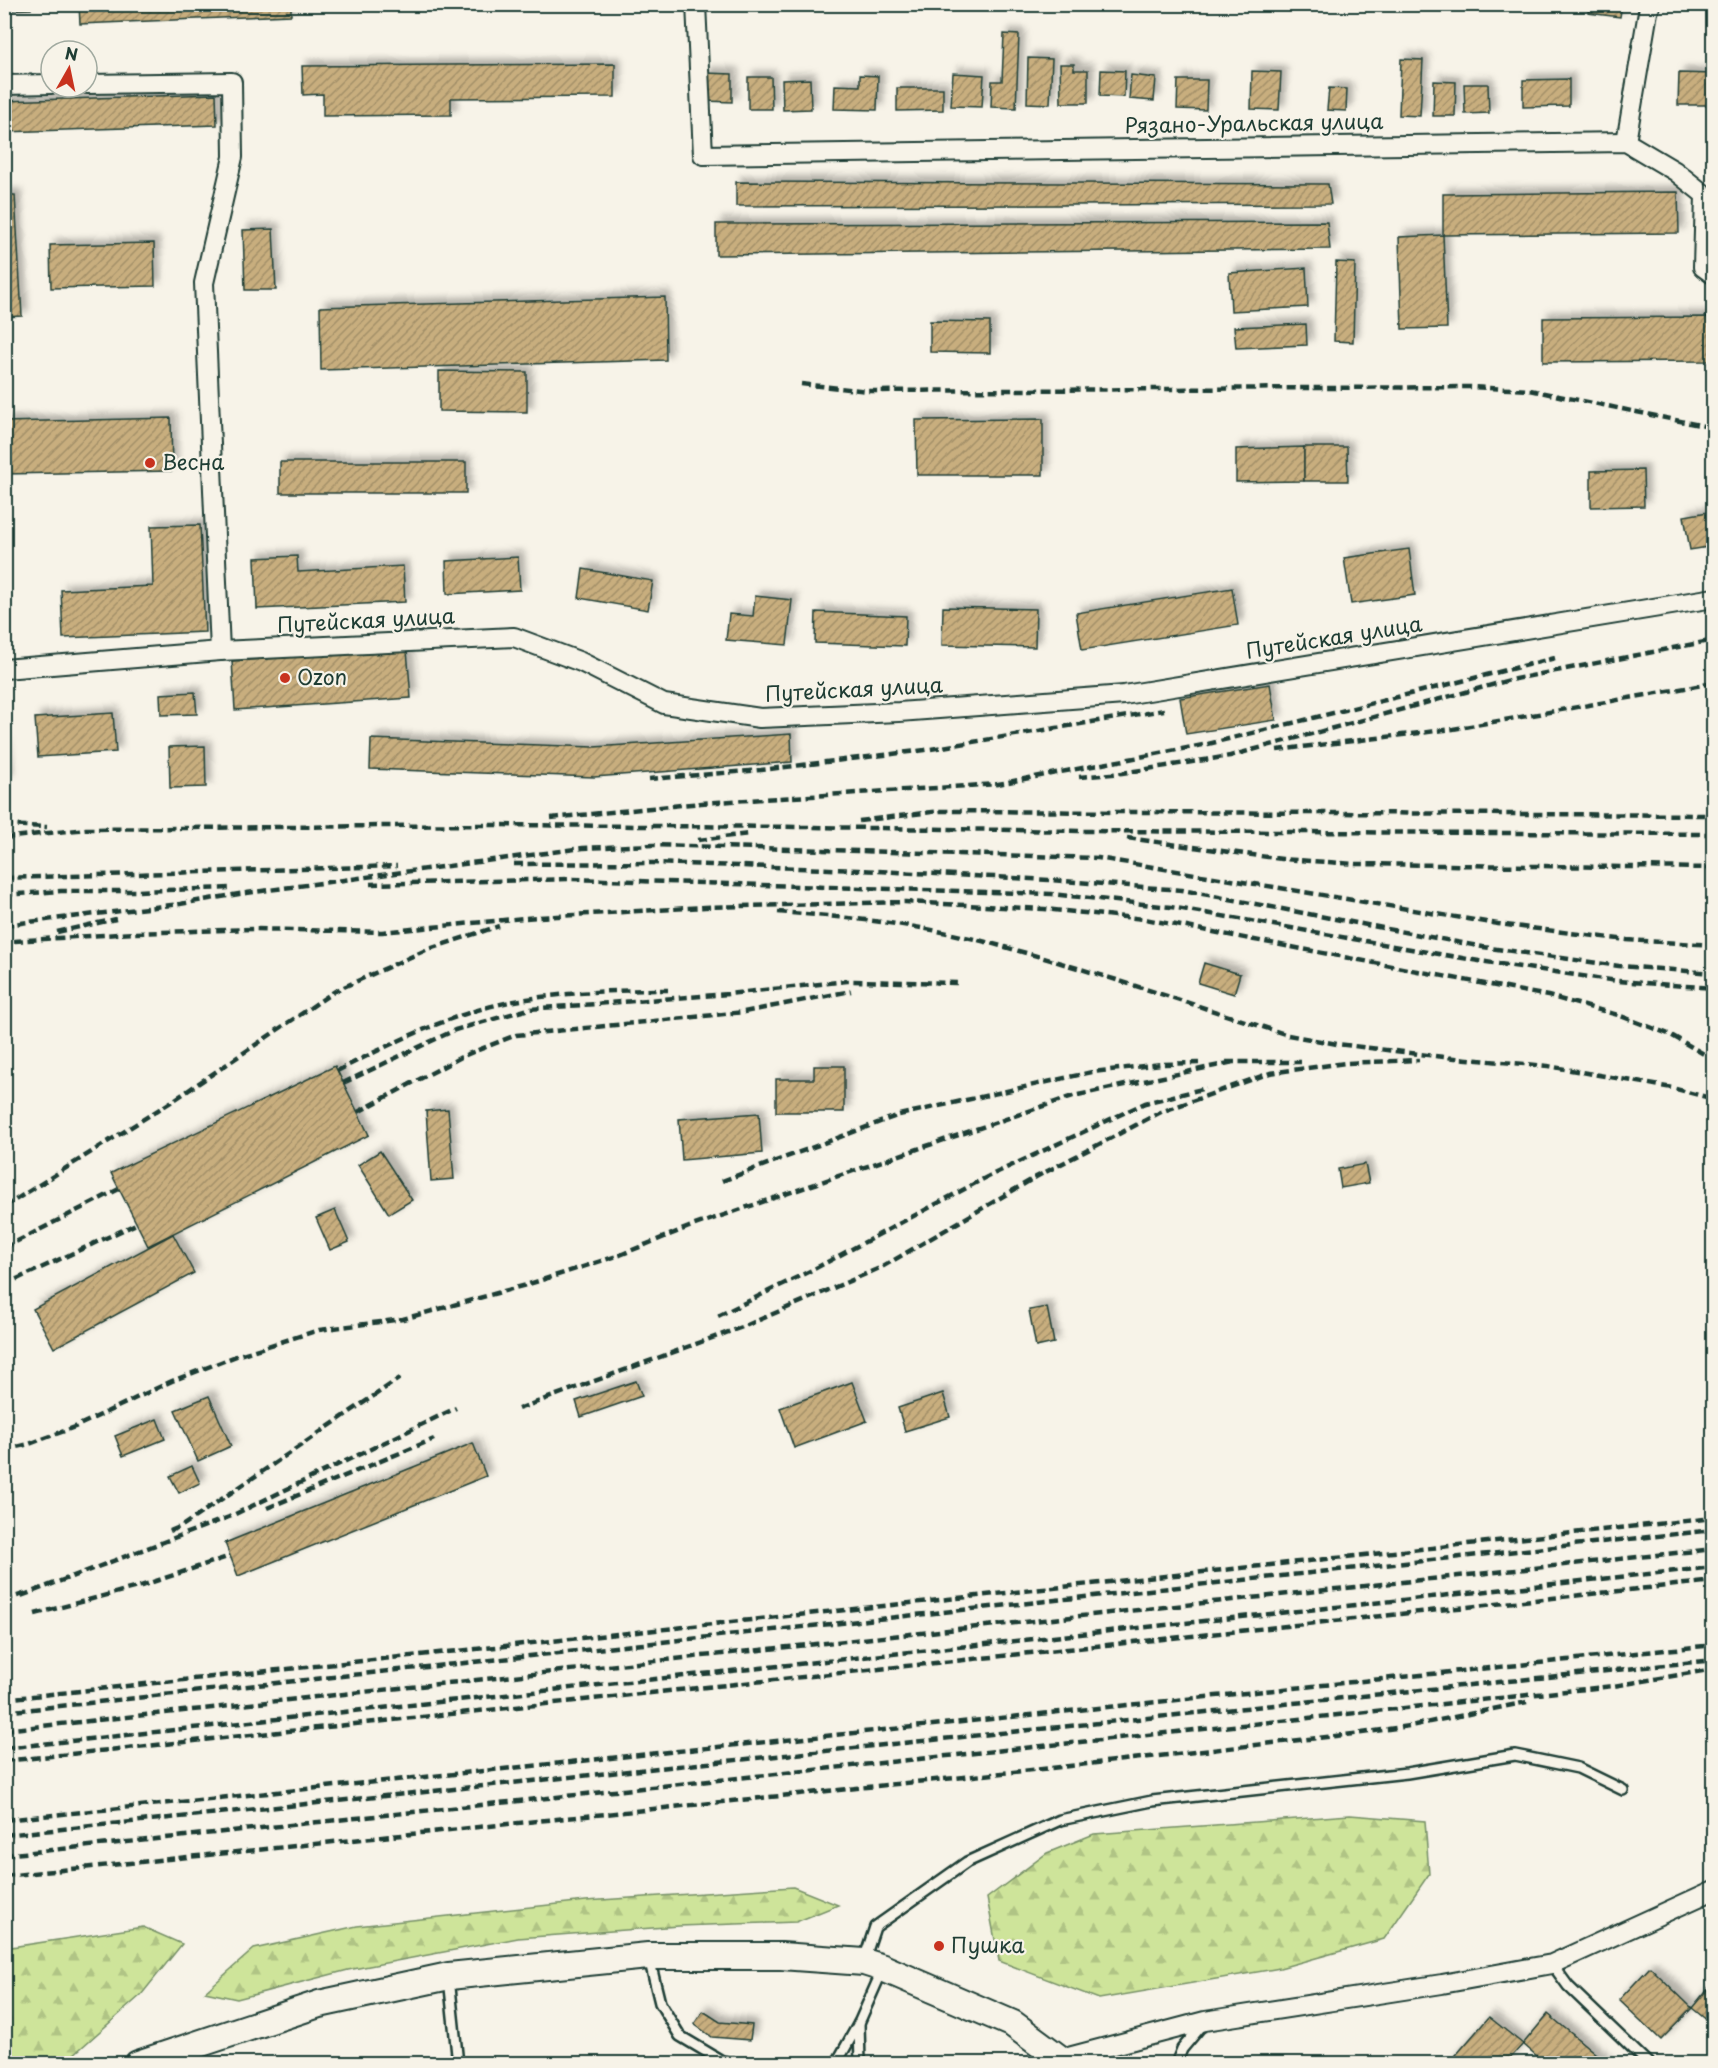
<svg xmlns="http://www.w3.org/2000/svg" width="1718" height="2068" viewBox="0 0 1718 2068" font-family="'Playpen Sans',sans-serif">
<defs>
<pattern id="forest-firs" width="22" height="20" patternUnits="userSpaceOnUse" patternTransform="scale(1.5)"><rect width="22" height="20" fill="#cee49a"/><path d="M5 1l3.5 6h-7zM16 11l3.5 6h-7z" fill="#b0c485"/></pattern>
<pattern id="building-hatch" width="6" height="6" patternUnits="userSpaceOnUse" patternTransform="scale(1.5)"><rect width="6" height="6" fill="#c8ae7e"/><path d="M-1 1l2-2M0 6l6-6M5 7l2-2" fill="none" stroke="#a28f68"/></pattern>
<filter id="shadow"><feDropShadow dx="5.5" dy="-5.5" stdDeviation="3" flood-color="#0004"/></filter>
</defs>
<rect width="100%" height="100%" fill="#f7f3e8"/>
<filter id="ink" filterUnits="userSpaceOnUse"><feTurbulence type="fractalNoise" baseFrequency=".0167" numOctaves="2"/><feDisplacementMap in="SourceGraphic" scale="12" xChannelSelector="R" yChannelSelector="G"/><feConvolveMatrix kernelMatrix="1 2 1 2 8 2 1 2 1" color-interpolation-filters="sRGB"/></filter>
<g filter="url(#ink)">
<g fill="url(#forest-firs)" stroke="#769067" stroke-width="1.5">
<polygon points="1350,1815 1425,1821 1429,1874 1384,1939 1280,1968 1099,1999 999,1961 987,1898 1047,1853 1094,1834"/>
<polygon points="793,1887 838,1905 796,1922 679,1926 518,1938 348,1970 237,1999 205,1992 254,1949 357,1926 586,1901"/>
<polygon points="143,1927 182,1944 141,1995 64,2063 5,2063 5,1948"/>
</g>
<g fill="url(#building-hatch)" stroke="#1f3d34" stroke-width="1.5" filter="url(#shadow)">
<polygon points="4,4 31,4 31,9 4,10"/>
<polygon points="79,4 291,4 291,15 80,24"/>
<polygon points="1589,4 1622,4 1620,17 1588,13"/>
<polygon points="1004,34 1019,35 1016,108 991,107 992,81 1002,81"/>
<polygon points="1028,58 1052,59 1050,104 1027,103"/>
<polygon points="1401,59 1423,60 1420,116 1399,115"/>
<polygon points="615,64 615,97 451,98 451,115 323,116 323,94 303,95 302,66"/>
<polygon points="1060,64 1074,64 1074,70 1088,70 1088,103 1061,103"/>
<polygon points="1101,70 1125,71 1124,97 1100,96"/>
<polygon points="1252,71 1281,72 1279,110 1251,109"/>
<polygon points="705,73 732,74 732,102 705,101"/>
<polygon points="953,73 984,75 982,107 951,106"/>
<polygon points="1679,73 1714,74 1714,105 1678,105"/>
<polygon points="860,75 878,76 877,110 834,109 835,85 860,86"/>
<polygon points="1131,75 1156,78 1154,101 1129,99"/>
<polygon points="748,77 771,77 772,109 748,109"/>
<polygon points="810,79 811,109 783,110 782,80"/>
<polygon points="1569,79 1569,106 1523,107 1523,80"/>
<polygon points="1178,80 1207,80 1206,110 1177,109"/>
<polygon points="1434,81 1456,82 1455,116 1433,116"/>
<polygon points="1464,84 1488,84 1489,113 1465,114"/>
<polygon points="897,88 943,88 943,110 897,111"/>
<polygon points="1329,88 1347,89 1346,111 1327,110"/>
<polygon points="216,94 217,125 4,132 4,101"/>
<polygon points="736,182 1328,184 1331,204 736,206"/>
<polygon points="1678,192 1679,233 1443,235 1443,194"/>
<polygon points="4,195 15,195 22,316 4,317"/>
<polygon points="1327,222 1330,249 716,255 716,224"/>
<polygon points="273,229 276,290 245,290 243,230"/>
<polygon points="1443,235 1447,328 1402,329 1399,237"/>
<polygon points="154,243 155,286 51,288 50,245"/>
<polygon points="1336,262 1355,263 1353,342 1334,341"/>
<polygon points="1306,268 1308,307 1231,311 1229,273"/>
<polygon points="665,297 666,360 321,370 320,307"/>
<polygon points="1710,317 1710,361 1543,362 1543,318"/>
<polygon points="930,321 990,322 990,353 930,352"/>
<polygon points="1306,324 1307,345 1236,348 1234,327"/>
<polygon points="439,371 527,372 527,412 439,411"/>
<polygon points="171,418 172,471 4,474 4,422"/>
<polygon points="1043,419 1043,475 917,475 916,420"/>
<polygon points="1304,447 1304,481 1236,482 1236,449"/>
<polygon points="1304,447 1347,447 1348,481 1304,481"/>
<rect x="280" y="462" width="186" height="31"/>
<polygon points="1643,470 1644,506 1591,507 1591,471"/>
<polygon points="1714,511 1714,546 1690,550 1684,516"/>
<polygon points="200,525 205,632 63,638 61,590 153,586 151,526"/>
<polygon points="1409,549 1415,595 1351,604 1344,558"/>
<polygon points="297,556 298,572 403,566 405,602 257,609 255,558"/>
<polygon points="518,557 520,590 447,594 446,561"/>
<polygon points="583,569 653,581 648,610 579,598"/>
<polygon points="1232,588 1238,625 1082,650 1076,613"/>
<polygon points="755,596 792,600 787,645 726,640 729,614 753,616"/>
<polygon points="943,607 1036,609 1035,647 942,645"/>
<polygon points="816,612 906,616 905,646 815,643"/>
<polygon points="407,650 411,698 235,710 232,661"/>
<polygon points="1270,684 1276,720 1186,734 1180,698"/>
<polygon points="195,692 197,714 161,715 160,694"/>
<polygon points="113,713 116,752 38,757 35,718"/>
<polygon points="791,734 792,762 594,777 370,769 371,739 594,747"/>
<polygon points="4,744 8,779 4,780"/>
<polygon points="205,746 206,787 170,788 169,747"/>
<polygon points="1204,963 1240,974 1234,994 1198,983"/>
<polygon points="335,1066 369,1135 148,1246 111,1173"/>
<polygon points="814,1066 844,1066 844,1112 776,1112 776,1079 814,1079"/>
<polygon points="448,1109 454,1179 431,1181 426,1111"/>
<polygon points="759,1113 762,1153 682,1160 679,1119"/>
<polygon points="380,1151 412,1200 389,1214 358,1165"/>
<polygon points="1365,1164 1369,1183 1341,1188 1338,1169"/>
<polygon points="335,1210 349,1242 330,1250 316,1218"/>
<polygon points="173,1234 194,1273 54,1348 33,1309"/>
<polygon points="1047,1307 1054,1343 1036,1347 1029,1310"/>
<polygon points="636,1381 642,1396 581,1417 576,1401"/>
<polygon points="852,1382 867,1421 794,1448 780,1408"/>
<polygon points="943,1393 950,1417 905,1431 898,1408"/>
<polygon points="209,1396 231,1446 198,1461 175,1410"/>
<polygon points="157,1419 165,1439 123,1456 115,1436"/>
<polygon points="473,1443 486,1476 238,1576 225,1543"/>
<polygon points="192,1466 200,1483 179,1493 170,1476"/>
<polygon points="1650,1967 1692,2008 1661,2040 1619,2000"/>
<polygon points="1714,1981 1714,2026 1692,2008"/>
<polygon points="703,2011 720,2022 752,2025 750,2040 712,2037 694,2024"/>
<polygon points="1548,2014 1608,2064 1546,2064 1523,2044"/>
<polygon points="1489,2017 1523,2044 1505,2064 1452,2064 1450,2062"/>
</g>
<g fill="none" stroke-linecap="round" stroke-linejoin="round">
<defs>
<g id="service">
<polyline points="649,1958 660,2003 680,2036 722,2061 738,2064"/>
<polyline points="864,1960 875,1927 967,1862 1060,1820 1152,1801 1407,1773 1515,1755 1578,1768 1623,1790"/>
<polyline points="1552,1964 1568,1986 1649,2064"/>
<polyline points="449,1978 458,2064"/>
<polyline points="836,2064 859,2023"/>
<polyline points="860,2064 859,2023 882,1971"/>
<polyline points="1176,2064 1182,2049 1203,2024"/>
</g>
<g id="minor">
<polyline points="696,4 703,155 1626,142 1675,171 1705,195 1703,267 1714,275"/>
<polyline points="87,84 232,82 233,157 204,283 220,651"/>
<polyline points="4,85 51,84"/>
<polyline points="1626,142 1648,12 1651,4"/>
<polyline points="4,669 220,651 514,637 581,662 664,704 760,718 899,712 1124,695 1714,598"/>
<polyline points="1061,2059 1205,2021 1442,1984 1552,1964 1714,1890"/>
</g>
<polyline id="secondary" points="138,2064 319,2004 449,1976 648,1956 781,1956 864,1962 883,1968 1013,2024 1067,2064"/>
</defs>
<use href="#service" stroke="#1f3d34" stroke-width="14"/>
<use href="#minor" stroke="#1f3d34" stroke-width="22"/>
<use href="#secondary" stroke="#1f3d34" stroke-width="30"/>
<use href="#service" stroke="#f7f3e8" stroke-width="9"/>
<use href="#minor" stroke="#f7f3e8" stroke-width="18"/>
<use href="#secondary" stroke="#f7f3e8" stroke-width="26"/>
<g stroke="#1f3d34" stroke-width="4.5" stroke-dasharray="9 4.5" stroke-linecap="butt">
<polyline points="801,384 868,391 1469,387 1530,390 1714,428"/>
<polyline points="1277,750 1453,729 1714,683"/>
<polyline points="1079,777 1122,773 1230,756 1510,680 1714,640"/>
<polyline points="649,779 761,770 925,750 1164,710"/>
<polyline points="551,818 701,803 998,784 1208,744 1555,658"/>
<polyline points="859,821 940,811 1714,815"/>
<polyline points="4,825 47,827"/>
<polyline points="4,838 86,829 485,825 808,827 1079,831 1714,834"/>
<polyline points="1127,838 1282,859 1356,864 1714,868"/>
<polyline points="698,840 749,834"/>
<polyline points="514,864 653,863 858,870 1051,880 1182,890 1483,947 1619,966 1714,973"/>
<polyline points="4,878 397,866"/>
<polyline points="370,884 572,879 1052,894 1171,907 1479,961 1617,981 1714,988"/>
<polyline points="4,895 61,891 135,891 232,888"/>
<path d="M778 912C848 917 918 924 986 942 1088 969 1188 1003 1288 1035L1337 1044 1444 1057 1548 1066 1672 1088 1714 1099"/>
<polyline points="4,925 180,904 239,894 583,848 653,845 1098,858 1498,924 1627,940 1714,945"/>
<polyline points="57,932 116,919"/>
<polyline points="14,941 134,933 253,929 382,932 524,918 705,907 905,902 1044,909 1145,919 1548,996 1618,1015 1671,1035 1714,1060"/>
<polyline points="1226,1062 1301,1062"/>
<path d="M337 1071C394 1042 458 1010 521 1000 570 992 619 990 668 990"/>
<polyline points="343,1083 455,1030 529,1009 728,994 847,981 959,983"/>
<polyline points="358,1112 463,1056 516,1035 744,1012 851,991"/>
<polyline points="722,1181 899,1115 1092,1072 1162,1064 1199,1063"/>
<polyline points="4,1207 174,1100 335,991 426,950 499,926"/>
<polyline points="4,1248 119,1189"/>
<polyline points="4,1285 136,1224"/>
<polyline points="718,1316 814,1269 987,1177 1145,1103 1206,1088"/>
<polyline points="518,1409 745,1326 882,1267 1036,1177 1161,1112 1270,1073 1345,1063 1419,1060"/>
<polyline points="4,1450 29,1444 75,1427 172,1381 239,1355 319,1330 403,1319 526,1285 620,1255 689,1227 1073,1096 1234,1062"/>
<polyline points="267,1508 434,1439"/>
<polyline points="170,1531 182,1526 400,1378"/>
<polyline points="21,1596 229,1517 456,1408"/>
<polyline points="4,1600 27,1593"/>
<polyline points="35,1614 141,1586 230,1556"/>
<polyline points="4,1699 1714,1518"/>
<polyline points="4,1712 1714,1530"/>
<polyline points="4,1730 1714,1549"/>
<polyline points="4,1748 1714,1567"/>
<polyline points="4,1761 1714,1581"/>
<polyline points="4,1820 1714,1645"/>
<polyline points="4,1835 1714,1660"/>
<polyline points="4,1855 1614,1686 1714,1669"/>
<polyline points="4,1876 1061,1767 1362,1733 1415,1725 1527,1702"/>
</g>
</g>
</g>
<g fill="#c8321e" stroke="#f7f3e8" stroke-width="2">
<circle cx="150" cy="463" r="6"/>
<circle cx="285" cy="678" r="6"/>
<circle cx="939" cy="1946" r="6"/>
</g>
<g text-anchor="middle" stroke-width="4.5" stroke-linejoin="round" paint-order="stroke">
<g font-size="21" fill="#1f3d34" stroke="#f7f3e8">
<text transform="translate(1254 124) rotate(-1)" y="7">Рязано-Уральская улица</text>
<text transform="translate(366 621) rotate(-3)" y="7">Путейская улица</text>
<text transform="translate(1334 638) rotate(-9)" y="7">Путейская улица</text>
<text transform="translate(854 690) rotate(-3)" y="7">Путейская улица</text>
</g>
<g font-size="21" fill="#1f3d34" stroke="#f7f3e8" text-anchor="start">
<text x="162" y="470">Весна</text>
<text x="297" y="685">Ozon</text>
<text x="951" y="1953">Пушка</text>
</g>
</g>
<rect width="1718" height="2068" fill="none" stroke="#f7f3e8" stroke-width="24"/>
<rect x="12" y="12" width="1694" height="2044" fill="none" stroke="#1f3d34" stroke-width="2" filter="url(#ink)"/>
<g transform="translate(69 69) rotate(9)"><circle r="28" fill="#f7f3e8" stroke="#a1aaa0" stroke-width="1.5"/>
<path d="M0-4.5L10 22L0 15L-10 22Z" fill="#c8321e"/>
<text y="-9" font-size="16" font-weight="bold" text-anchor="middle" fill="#1f3d34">N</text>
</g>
</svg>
